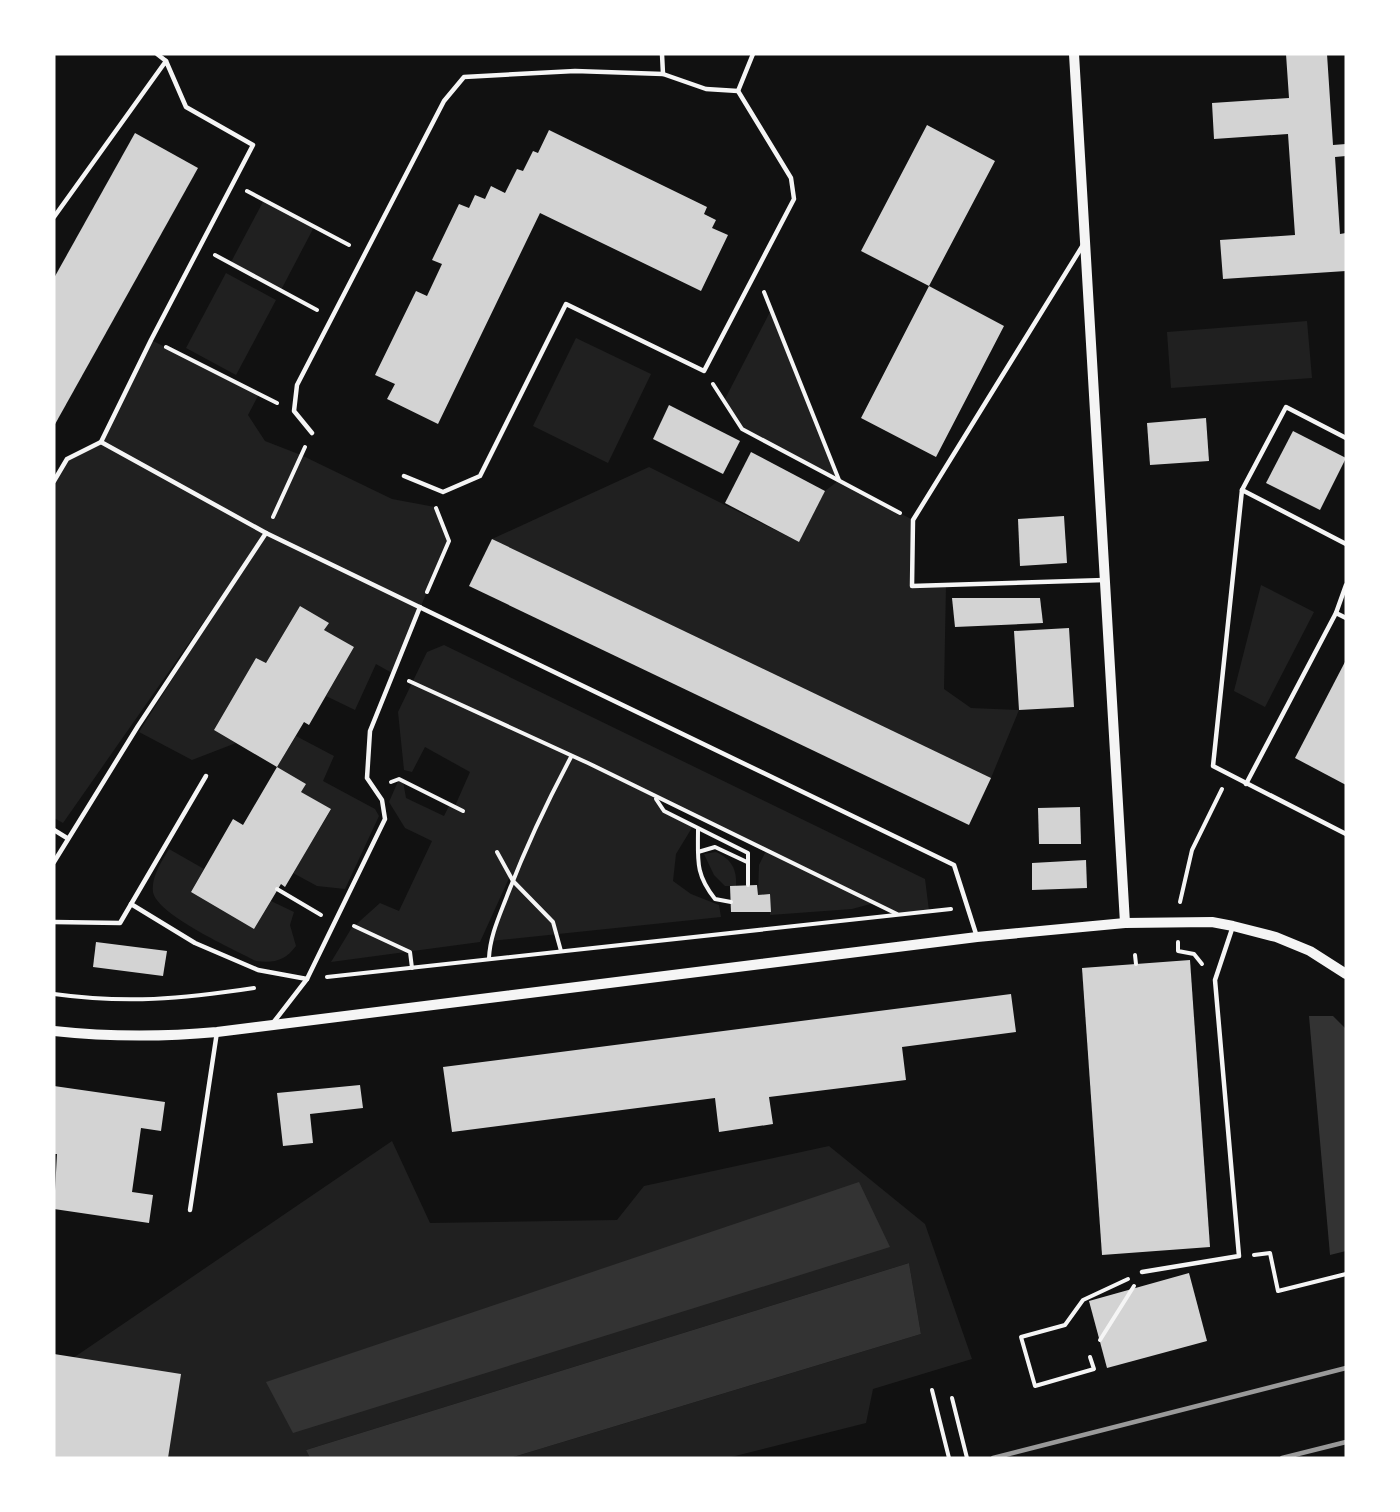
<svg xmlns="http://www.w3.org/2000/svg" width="1400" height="1512" viewBox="0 0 1400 1512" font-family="'Golos Text',sans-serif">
<rect width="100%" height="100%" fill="#111"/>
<g fill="#202020">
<polygon points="264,200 314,227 281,290 230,264"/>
<polygon points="226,273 276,300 236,375 186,348"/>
<polygon points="771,310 839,481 913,520 912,585 946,585 944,689 971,708 1019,710 991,778 492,539 649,467 799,542 825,491 838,481 742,429 724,401"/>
<polygon points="1307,321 1312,378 1171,388 1167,332"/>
<polygon points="576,338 651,374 608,463 533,426"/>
<polygon points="151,340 259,394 248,415 265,441 301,455 392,499 435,507 449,541 392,673 376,664 355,710 326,696 354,647 324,630 328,623 300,606 266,663 256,658 214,730 236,743 192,760 139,732 254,550 63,823 54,818 54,481 67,459 101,442"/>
<polygon points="1261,585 1314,612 1265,707 1234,691"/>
<polygon points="444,645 925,879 929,911 898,914 874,903 852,909 770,915 770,895 758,895 759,865 766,851 655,798 663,812 693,826 676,854 673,881 691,894 719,905 721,917 490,941 513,882 510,876 480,942 331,962 351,929 380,903 399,911 432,841 405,828 389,802 399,779 403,781 406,798 444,816 450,804 455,806 470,772 425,747 412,772 404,770 398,712 427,652"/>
<polygon points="296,736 334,756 323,781 375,809 379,816 345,889 317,886 293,873 331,810 301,792 277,767"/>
<path d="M169 849 204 869 191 892 254 929 271 901 294 912 290 925 296 946C285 961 274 963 256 961 235 950 157 915 153 892 151 877 162 861 169 849Z"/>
<path d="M716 852C731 859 737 869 736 886H725L714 875 704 854Z"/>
<polygon points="392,1141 430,1223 617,1220 644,1186 829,1146 925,1224 972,1359 873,1389 866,1423 727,1458 510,1458 921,1334 909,1263 306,1450 310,1458 54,1458 54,1371"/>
</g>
<g fill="#333">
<polygon points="1309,1016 1333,1016 1346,1029 1346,1251 1330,1255"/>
<polygon points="859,1182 890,1247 293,1433 266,1382"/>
<polygon points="909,1263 921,1334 510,1458 310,1458 306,1450"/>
</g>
<g fill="#d3d3d3">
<polygon points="1286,54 1327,54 1333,145 1346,144 1346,156 1335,157 1340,234 1346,233 1346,271 1223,279 1220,240 1295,235 1288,134 1214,139 1212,103 1289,98"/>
<polygon points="927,125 995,161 929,286 1004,326 936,457 861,418 929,286 861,251"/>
<polygon points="549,130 707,207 704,214 716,220 712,228 728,235 701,291 540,213 438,424 387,399 395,384 375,375 416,291 427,296 442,264 432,260 459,204 469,208 475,195 485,199 491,186 505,193 517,169 523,171 533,151 538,153"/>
<polygon points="135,133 198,168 54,426 54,278"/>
<polygon points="669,405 740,441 723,474 653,439"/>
<polygon points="1206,418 1209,461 1150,465 1147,423"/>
<polygon points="1293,431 1346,458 1320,510 1266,483"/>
<polygon points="751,452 825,491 799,542 725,503"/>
<polygon points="1064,516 1067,563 1020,566 1018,519"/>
<polygon points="492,539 991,778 969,825 469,586"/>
<polygon points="952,598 1040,598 1043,623 955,627"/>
<polygon points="300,606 329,623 324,630 354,647 309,725 304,722 277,767 306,784 301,792 331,809 285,887 281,884 254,929 191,892 233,819 243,825 277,767 214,730 256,658 266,663"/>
<polygon points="1069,628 1074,707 1019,710 1014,631"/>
<polygon points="1346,660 1346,785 1295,758"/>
<polygon points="1080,807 1081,844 1039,844 1038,808"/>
<polygon points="1086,860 1087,888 1032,890 1032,863"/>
<polygon points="757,885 758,895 770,894 771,912 731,912 730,886"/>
<polygon points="96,942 167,951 163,976 93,967"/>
<polygon points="1190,960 1210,1247 1102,1255 1082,968"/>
<polygon points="1011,994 1016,1032 902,1047 906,1080 769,1097 773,1124 719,1132 715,1098 452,1132 443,1067"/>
<polygon points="360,1085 363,1108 310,1114 313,1143 283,1146 277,1093"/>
<polygon points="54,1086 165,1102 161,1131 141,1128 132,1192 153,1195 149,1223 54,1209 57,1154 54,1154"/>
<polygon points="1189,1273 1207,1341 1107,1368 1089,1301"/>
<polygon points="54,1354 181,1374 168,1458 54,1458"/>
</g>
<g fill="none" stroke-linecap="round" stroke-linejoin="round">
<g stroke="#f5f5f5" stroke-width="4">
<polyline points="247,191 349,245"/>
<polyline points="215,255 317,310"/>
<polyline points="764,292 839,480"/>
<polyline points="166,347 277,403"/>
<polyline points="713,384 742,429 900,513"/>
<polyline points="273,517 305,447"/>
<polyline points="427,592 449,541 436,508"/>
<polyline points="409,681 588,763 897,914"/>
<polyline points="391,782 399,779 463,811"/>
<polyline points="656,799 664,811 748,853 748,885"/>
<path d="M698 829C698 860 695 874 715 899L731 902"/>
<polyline points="497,852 513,881 553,922 561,951"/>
<polyline points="698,852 715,847 747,862"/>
<polyline points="277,889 321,915"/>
<polyline points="1180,902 1192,850 1222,789"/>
<polyline points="354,926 410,952 412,968"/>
<polyline points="1178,942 1178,951 1194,954 1202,964"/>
<polyline points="1135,955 1136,964"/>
<path d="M489 958C490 936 499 917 507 896 525 849 547 802 571 757"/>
<polyline points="327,977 951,909"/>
<path d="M54 994C126 1004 182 999 254 988"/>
<polyline points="1254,1255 1270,1253 1278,1291 1346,1274"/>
<polyline points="1100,1340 1134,1286"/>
<polyline points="1090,1357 1094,1369 1035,1386 1021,1337 1065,1325 1083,1300 1128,1279"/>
<polyline points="932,1390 949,1458"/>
<polyline points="952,1398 967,1458"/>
</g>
<g stroke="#f5f5f5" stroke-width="4.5">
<polyline points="157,54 166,61"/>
<polyline points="662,54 663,74"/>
<polyline points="54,217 166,61 186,107 253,145 151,340 101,442 67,459 54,481"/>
<polyline points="1083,245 913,520 912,586 1105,580"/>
<polyline points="312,433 294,411 297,385 444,101 464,77 575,71 663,74 706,89 738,91 753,54"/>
<polyline points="1346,438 1286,407 1242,490 1213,766 1346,834"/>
<polyline points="101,442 266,533 954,865 977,937"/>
<polyline points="404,476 443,492 480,476 566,304 704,371 794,199 791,178 738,91"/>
<polyline points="1242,490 1346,544"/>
<polyline points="1336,613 1346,585"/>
<polyline points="1246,784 1336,613 1346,618"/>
<polyline points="54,830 67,838"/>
<polyline points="54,862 138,726 266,533"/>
<polyline points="131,904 195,943 258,970 307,979"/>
<polyline points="54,922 120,923 206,776"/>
<polyline points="273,1023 307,979 385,819 382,800 367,778 370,731 420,607"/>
<polyline points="190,1210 217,1032"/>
<polyline points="1142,1272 1239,1256 1215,980 1233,926"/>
</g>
<g stroke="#f5f5f5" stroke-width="10">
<polyline points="1074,54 1125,923"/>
<path d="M54 1031C109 1037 162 1037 217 1032L977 937 1125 923 1212 922 1233 926 1276 937 1310 951 1346 974"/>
</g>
<g stroke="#9a9a9a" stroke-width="4.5">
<polyline points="993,1458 1346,1368"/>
<polyline points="1282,1458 1346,1442"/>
</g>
</g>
<rect width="1400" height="1512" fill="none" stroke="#ffffff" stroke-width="111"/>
</svg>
